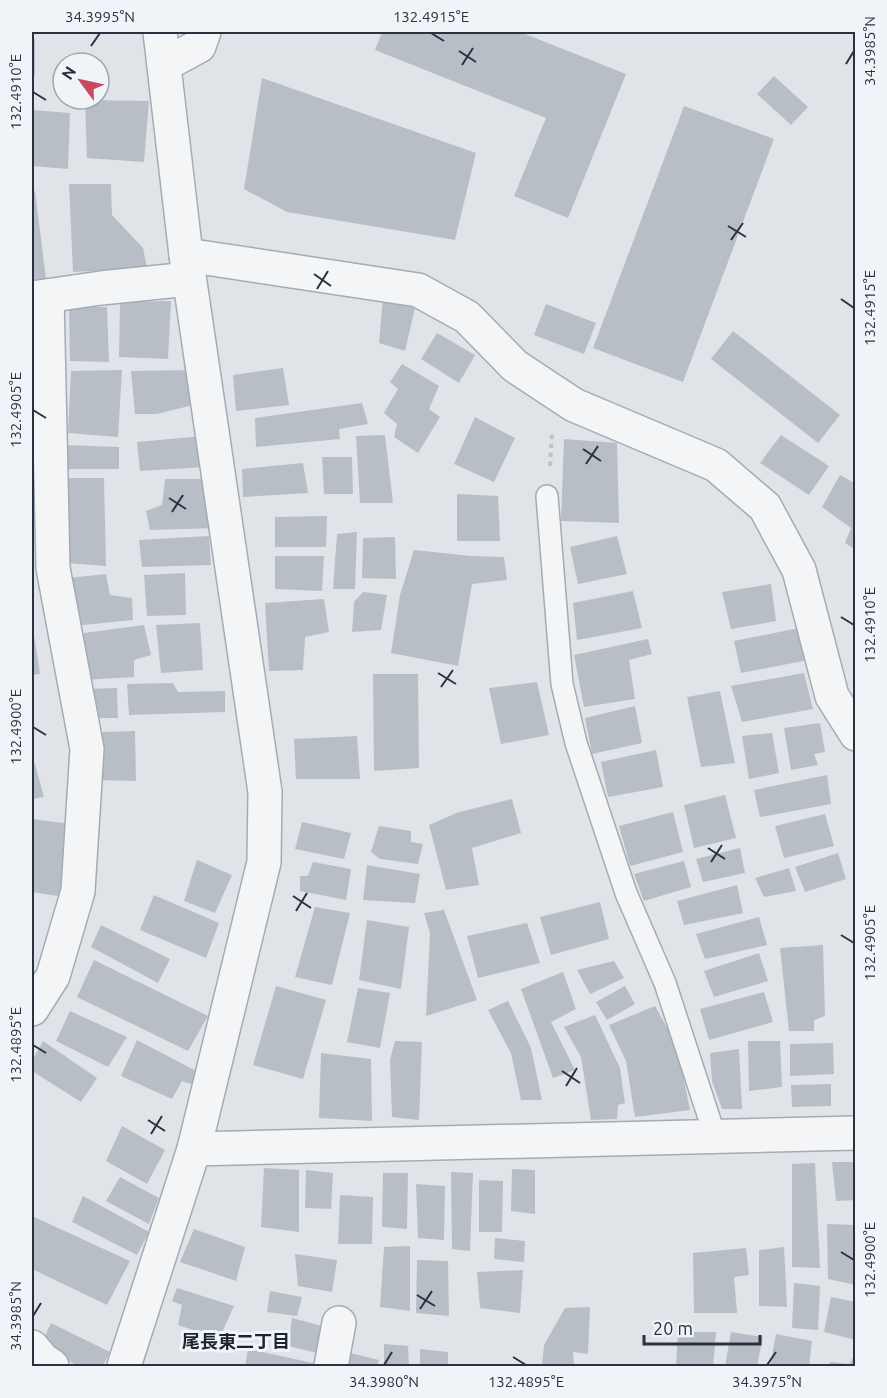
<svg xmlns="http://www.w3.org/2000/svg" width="887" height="1398" viewBox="0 0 887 1398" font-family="Ubuntu,'Noto Sans JP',sans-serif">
<rect width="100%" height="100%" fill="#e0e4e9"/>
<g fill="#b8bec6">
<polygon points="382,32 520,32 626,74 568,218 514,196 546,118 375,50"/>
<rect x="32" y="39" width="3" height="37"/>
<polygon points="774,76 808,107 791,125 757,94"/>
<polygon points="262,78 476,153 455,240 287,212 244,189"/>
<polygon points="85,100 149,101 144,162 87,158"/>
<polygon points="684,106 774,139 683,382 593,348"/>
<polygon points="32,110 70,113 68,169 32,166"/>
<polygon points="69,184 111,184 112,215 143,248 147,268 73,272"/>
<polygon points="32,191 35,191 46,279 32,280"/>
<polygon points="383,298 415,308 405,351 379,343"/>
<polygon points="171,301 168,359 119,357 120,302"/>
<polygon points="546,304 596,323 584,354 534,335"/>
<polygon points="69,307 107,307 109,362 70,361"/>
<polygon points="733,331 840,415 818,443 711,359"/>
<polygon points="437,333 475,355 459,383 421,359"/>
<polygon points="402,364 439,386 429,409 440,417 418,453 394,437 397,424 384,413 398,389 390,382"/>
<polygon points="283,368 289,405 236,411 233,375"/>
<polygon points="122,370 118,437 68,433 71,371"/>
<polygon points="195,370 197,404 157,414 135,414 131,371"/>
<polygon points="362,403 368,424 339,429 340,439 256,447 255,418"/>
<polygon points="475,417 515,438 494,482 454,464"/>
<polygon points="385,435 393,503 360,503 356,436"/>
<polygon points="781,435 829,466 809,495 760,463"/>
<polygon points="203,436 206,467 140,471 137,442"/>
<polygon points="564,439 617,443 619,523 561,521"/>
<polygon points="65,445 119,447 119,469 63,469"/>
<polygon points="322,457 352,457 353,494 324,494"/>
<polygon points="303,463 308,493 243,497 242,469"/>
<polygon points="32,468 39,468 39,505 32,511"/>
<polygon points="840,475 856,484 856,550 845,543 851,528 822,507"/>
<polygon points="61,478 104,478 106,566 66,563"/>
<polygon points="165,479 210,479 218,528 150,530 146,511 162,505"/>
<polygon points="457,494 498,496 500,541 457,541"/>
<polygon points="327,516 326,547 275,547 275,517"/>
<polygon points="357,532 355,589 333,589 337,534"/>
<polygon points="209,536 211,565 142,567 139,540"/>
<polygon points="617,536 627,574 578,584 570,547"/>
<polygon points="395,537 396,579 362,578 363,538"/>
<polygon points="414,550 471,556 504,557 507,580 472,584 458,666 391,653 400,595"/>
<polygon points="275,556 324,556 322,591 275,589"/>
<polygon points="185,573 186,615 147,616 144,575"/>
<polygon points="106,574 110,595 132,598 133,620 73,626 69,578"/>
<polygon points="771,584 776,621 731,629 722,592"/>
<polygon points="633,591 642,628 577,640 573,603"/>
<polygon points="363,592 387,595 381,630 352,632 354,602"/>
<polygon points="324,599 329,632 305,637 303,670 269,671 265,603"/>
<polygon points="200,623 203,670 161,673 156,625"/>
<polygon points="144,625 151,655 134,660 134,677 84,680 84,633"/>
<polygon points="799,628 808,660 741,673 734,641"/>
<polygon points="33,629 40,674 32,675 32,630"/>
<polygon points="648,639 652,654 629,660 635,699 584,707 574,655"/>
<polygon points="804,673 813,709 742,722 731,686"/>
<polygon points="373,674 418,674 419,768 374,771"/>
<polygon points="537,682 549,735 501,744 489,688"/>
<polygon points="173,683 178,692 225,691 225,712 129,715 127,684"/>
<polygon points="117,688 118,718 90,718 84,689"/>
<polygon points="720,691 735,763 701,767 687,697"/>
<polygon points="635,706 642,743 592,754 585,718"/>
<polygon points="820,723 825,752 814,754 818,765 791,770 784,728"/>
<polygon points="135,731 136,781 99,780 101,732"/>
<polygon points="772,733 779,773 749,779 742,736"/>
<polygon points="357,736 360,779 296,779 294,739"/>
<polygon points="656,750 663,787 608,797 601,762"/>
<polygon points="32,764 35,764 44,797 32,799"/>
<polygon points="827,775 831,804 760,817 754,790"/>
<polygon points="725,795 736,838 694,848 684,805"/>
<polygon points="512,799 521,833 472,848 479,885 446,890 429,825 459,812"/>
<polygon points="673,812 683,852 630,866 619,826"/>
<polygon points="825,814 834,846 784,858 775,826"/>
<polygon points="32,819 71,824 64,897 32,892"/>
<polygon points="302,822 351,833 344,859 295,849"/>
<polygon points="379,826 411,831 411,842 423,844 418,864 380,859 371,852"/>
<polygon points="740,848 745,873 703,882 696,859"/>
<polygon points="838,853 846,879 805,892 795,867"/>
<polygon points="197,860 232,875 215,913 184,901"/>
<polygon points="684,861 691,887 644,901 634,874"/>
<polygon points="313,862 351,869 346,900 300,891 300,876 308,876"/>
<polygon points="367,865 420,874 415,903 363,900"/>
<polygon points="789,868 796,891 764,897 755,878"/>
<polygon points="737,885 743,913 684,925 677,901"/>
<polygon points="154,895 219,923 206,958 140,930"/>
<polygon points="600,902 609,939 551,955 540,917"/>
<polygon points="315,907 350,913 332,985 295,977"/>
<polygon points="444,910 477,1000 426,1016 430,933 424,913"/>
<polygon points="759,917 767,945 705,959 696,934"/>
<polygon points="367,920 409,927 401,989 359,980"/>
<polygon points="527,923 540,963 478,978 467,936"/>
<polygon points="101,925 170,959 158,983 91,947"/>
<polygon points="823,945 825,1016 814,1020 814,1031 789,1031 780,948"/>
<polygon points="759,953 768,981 714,997 704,971"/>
<polygon points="94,960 208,1016 188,1051 77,997"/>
<polygon points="614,961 624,978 590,994 577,970"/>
<polygon points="563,972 576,1009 551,1022 575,1070 553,1078 521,989"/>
<polygon points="276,986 326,1000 303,1079 253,1065"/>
<polygon points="625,986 635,1004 607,1020 596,1002"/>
<polygon points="358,988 390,993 380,1048 347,1042"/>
<polygon points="764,992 773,1022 709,1040 700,1009"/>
<polygon points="508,1001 531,1048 542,1100 521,1100 511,1053 488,1010"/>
<polygon points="655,1006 677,1046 690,1110 635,1117 626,1061 609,1025"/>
<polygon points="70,1011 127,1037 108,1067 56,1041"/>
<polygon points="595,1015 620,1068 625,1103 618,1105 617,1119 591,1120 581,1057 564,1027"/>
<polygon points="137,1040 200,1073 194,1085 182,1081 172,1099 121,1076"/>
<polygon points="43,1041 97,1078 81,1102 32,1071 32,1061"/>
<polygon points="395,1041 422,1042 419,1120 392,1117 390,1060"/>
<polygon points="748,1041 780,1041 782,1087 749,1091"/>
<polygon points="833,1043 834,1074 790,1076 790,1044"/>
<polygon points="739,1049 742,1109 722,1109 712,1081 710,1053"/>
<polygon points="321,1053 371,1059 372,1121 319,1118"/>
<polygon points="831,1084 831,1106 792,1107 791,1085"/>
<polygon points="122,1126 165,1150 147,1184 106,1161"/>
<polygon points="832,1162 856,1162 856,1200 836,1201"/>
<polygon points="815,1163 820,1268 792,1267 792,1164"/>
<polygon points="264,1168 299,1170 299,1232 261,1227"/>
<polygon points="512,1169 535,1170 535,1214 511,1211"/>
<polygon points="306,1170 333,1173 331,1209 305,1208"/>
<polygon points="451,1172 473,1173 470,1251 452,1249"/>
<polygon points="383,1173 408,1173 407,1229 382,1227"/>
<polygon points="120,1177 159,1198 149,1224 106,1201"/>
<polygon points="479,1180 503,1181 502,1232 479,1232"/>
<polygon points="416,1184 445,1186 444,1240 418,1238"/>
<polygon points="340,1195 373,1197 372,1244 338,1244"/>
<polygon points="83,1196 149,1232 137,1255 72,1222"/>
<polygon points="32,1216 130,1261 107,1305 32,1269"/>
<polygon points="827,1224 856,1225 856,1285 828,1279"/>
<polygon points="194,1229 245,1247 236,1281 180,1262"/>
<polygon points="495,1238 525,1241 524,1262 494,1259"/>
<polygon points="410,1246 410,1311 380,1307 384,1247"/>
<polygon points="784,1247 787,1307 759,1306 759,1250"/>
<polygon points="746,1248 749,1275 734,1277 737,1313 694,1313 693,1253"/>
<polygon points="295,1254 337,1260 332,1292 298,1286"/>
<polygon points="417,1260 448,1261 449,1316 416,1313"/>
<polygon points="523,1270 520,1313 480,1308 477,1272"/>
<polygon points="794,1283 820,1286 818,1330 792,1328"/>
<polygon points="177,1288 234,1306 219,1339 178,1325 182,1305 172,1301"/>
<polygon points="270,1291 302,1297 297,1316 267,1312"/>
<polygon points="831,1297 856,1302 856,1340 824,1332"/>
<polygon points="590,1307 588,1354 573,1352 574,1366 542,1366 544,1345 565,1308"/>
<polygon points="292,1318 322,1326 317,1353 288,1346"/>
<polygon points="51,1323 110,1352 103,1366 78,1366 41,1345"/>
<polygon points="678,1332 716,1332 713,1366 676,1366"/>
<polygon points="731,1332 763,1337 757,1366 725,1366"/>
<polygon points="776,1334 812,1341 809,1366 770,1366"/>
<polygon points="384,1344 408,1346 409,1366 384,1366"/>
<polygon points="248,1349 313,1363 312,1366 245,1366"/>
<polygon points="420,1349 448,1352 448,1366 420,1366"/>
<polygon points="350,1353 379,1360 377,1366 347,1366"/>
<polygon points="856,1353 856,1366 829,1366 830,1362 849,1364"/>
</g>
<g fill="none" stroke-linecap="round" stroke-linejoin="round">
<defs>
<polyline id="lane" points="547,496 562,684 576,743 626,893 665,983 715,1136"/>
<g id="street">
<polyline points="164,65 199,46 204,32"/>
<polyline points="186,255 418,290 467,317 515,366 574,405 716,465 765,507 799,570 832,696 856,734"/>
<polyline points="32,298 101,288 189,279"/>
<polyline points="32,1009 53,976 78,891 87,749 53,568 47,296"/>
<polyline points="194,1149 856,1133"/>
<polyline points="32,1347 43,1360 52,1366"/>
<polyline points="124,1366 194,1149 264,862 265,792 186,255 160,32"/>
<polyline points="331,1366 339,1323"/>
</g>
</defs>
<use href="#lane" stroke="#a5abb3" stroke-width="24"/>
<use href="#street" stroke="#a5abb3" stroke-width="36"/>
<polyline stroke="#bec2c7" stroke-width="4" stroke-dasharray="4.5 4.5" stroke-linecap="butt" points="550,466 552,434"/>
<use href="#lane" stroke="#f3f5f7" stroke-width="21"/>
<use href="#street" stroke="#f3f5f7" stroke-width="33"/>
</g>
<path fill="none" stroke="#293240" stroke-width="2" d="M431 33 444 41M91 46 100 33M459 51 476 62M846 64 854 51M462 65 473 48M33 92 46 100M728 226 746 237M731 240 743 223M314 274 331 286M317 289 328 271M841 299 854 308M33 410 46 418M583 449 601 461M586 464 598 446M169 498 186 509M172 512 183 495M841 617 854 625M438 673 456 684M441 687 453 670M33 727 46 735M708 848 725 859M711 862 722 845M293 896 311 908M296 911 307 893M841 935 854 943M33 1045 46 1053M562 1071 580 1083M566 1086 577 1068M148 1120 165 1131M151 1134 162 1116M841 1252 854 1260M417 1295 435 1306M420 1309 432 1291M33 1316 41 1303M513 1357 526 1365M384 1365 392 1352M767 1365 776 1352"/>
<g text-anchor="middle" stroke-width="6" stroke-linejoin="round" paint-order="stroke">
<g font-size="18" font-weight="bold" fill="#1b2431" stroke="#f0f3f7">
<text x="236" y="1348">尾長東二丁目</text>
</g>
</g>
<rect width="887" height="1398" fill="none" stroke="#f0f3f7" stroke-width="66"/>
<g transform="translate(81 81) rotate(303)"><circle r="28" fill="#f0f3f7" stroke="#a0a6ae" stroke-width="1.5"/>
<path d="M0-4.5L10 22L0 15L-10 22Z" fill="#cb4861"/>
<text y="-9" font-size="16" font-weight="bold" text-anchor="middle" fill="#293240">N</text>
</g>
<path d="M644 1335v9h116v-9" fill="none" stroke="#293240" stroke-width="3"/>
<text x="653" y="1335" font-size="18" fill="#293240" stroke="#f0f3f7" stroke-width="4.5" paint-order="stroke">20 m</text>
<rect x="33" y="33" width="821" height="1332" fill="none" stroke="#293240" stroke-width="2"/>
<g font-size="15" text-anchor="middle" fill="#293240">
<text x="100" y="22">34.3995°N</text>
<text x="431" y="22">132.4915°E</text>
<text transform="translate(870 51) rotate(-90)" y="5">34.3985°N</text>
<text transform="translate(16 92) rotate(-90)" y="5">132.4910°E</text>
<text transform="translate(870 308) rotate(-90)" y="5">132.4915°E</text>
<text transform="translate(16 410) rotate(-90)" y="5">132.4905°E</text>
<text transform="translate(870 625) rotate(-90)" y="5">132.4910°E</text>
<text transform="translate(16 727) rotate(-90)" y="5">132.4900°E</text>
<text transform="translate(870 943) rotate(-90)" y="5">132.4905°E</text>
<text transform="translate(16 1045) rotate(-90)" y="5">132.4895°E</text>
<text transform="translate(870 1260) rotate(-90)" y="5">132.4900°E</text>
<text transform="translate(16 1316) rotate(-90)" y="5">34.3985°N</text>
<text x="384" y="1387">34.3980°N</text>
<text x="526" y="1387">132.4895°E</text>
<text x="767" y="1387">34.3975°N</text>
</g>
</svg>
